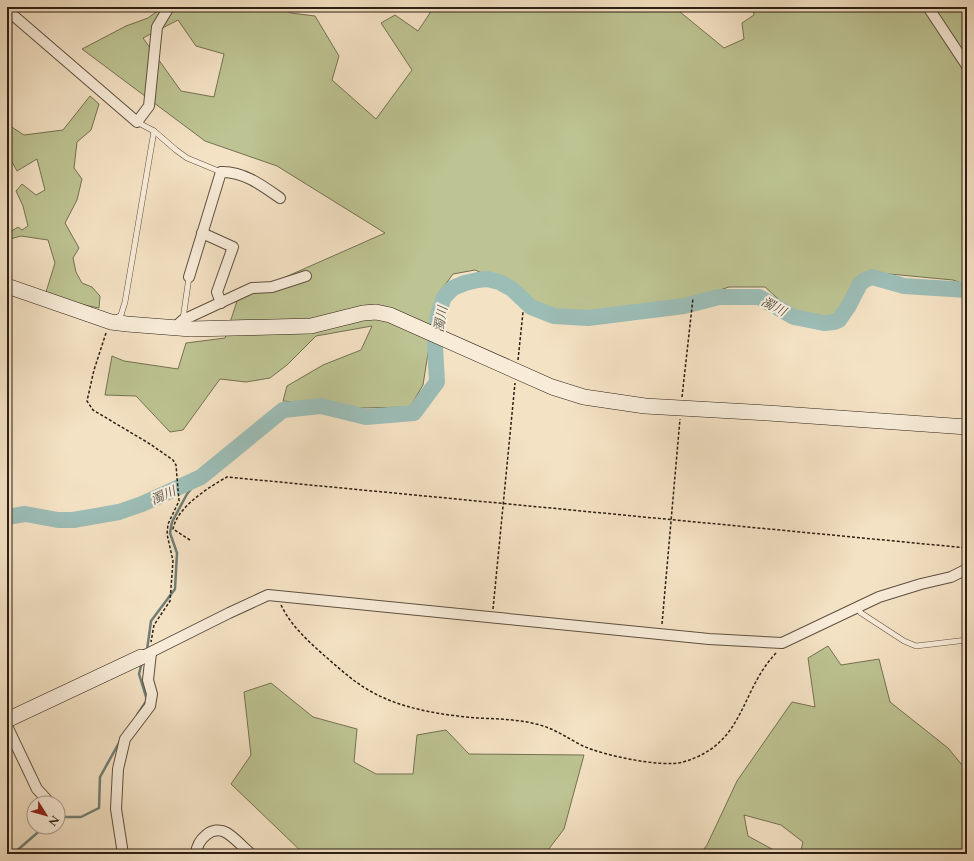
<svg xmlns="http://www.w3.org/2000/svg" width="974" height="861" viewBox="0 0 974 861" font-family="Cardo,'Noto Serif JP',serif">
<rect width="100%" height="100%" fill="#f4e2c4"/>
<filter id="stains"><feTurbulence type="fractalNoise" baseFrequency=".005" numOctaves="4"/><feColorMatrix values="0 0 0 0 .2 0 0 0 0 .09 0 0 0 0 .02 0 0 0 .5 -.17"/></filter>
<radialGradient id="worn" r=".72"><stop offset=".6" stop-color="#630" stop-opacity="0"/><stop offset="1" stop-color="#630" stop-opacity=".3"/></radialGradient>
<g fill="#bdc392" stroke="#757152" fill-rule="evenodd">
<path d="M163 7H278L291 13 315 16 339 56 332 80 376 119 412 70 381 23 395 15 418 31 430 13 428 7H674L724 48 744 39 742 23 754 15 753 7H967V285L953 280 868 272 854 283 846 301 837 315 832 319 822 320 795 314 765 287H729L684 302 588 316 555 314 533 305 515 287 475 270 453 274 437 296 423 385 410 407 360 408 283 401 287 386 323 365 361 350 372 326 316 336 287 365 270 378 246 382 220 379 183 430 170 432 136 396 105 395 112 356 124 361 178 369 186 343 225 338 238 298 385 233 277 166 205 141 82 49 126 26 148 18ZM178 20 196 46 224 54 214 97 181 91 143 38Z"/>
<polygon points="90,96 99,104 91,130 77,142 74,168 82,179 77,200 65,223 79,248 73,258 76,272 82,283 92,287 100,296 99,308 75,303 46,292 55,263 48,240 21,236 10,239 7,234 18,227 22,230 28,226 23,206 16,191 22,184 36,195 45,190 37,159 17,171 7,153 7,124 24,135 63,130"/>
<polygon points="828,646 841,665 879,659 890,702 948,748 967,771 967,854 800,854 803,842 781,825 744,815 748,836 781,854 700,854 707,845 737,781 792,702 815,707 808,658"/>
<polygon points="271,683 313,717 357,729 354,762 376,774 413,774 417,735 446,730 469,754 584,755 564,829 545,854 304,854 231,784 251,755 244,692"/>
</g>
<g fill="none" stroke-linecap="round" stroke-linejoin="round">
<g stroke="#707e75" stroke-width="2.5">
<polyline points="147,650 151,621 175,589 177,553 170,533 172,522 187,494 201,477"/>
<polyline points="137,715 147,700 139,674 142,662"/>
<polyline points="58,817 81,817 99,808 100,777 120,741"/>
<polyline points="13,854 44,827"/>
</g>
<polyline stroke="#9cbdb6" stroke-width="16" points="7,517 25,514 58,520 73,520 119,512 142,504 201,477 283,410 321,406 366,417 414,413 437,382 435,346 438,315 444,297 453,288 465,283 478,280 487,279 499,282 512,289 531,307 554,316 588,318 684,306 719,297 759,297 794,317 824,323 834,322 839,320 848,307 860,284 865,280 872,277 904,286 967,290"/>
<defs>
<g id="lane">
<polyline points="154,131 176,150 187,158 221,172"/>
<polyline points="115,319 121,315 125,302 154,131 137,122"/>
<polyline points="183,319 189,277"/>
<polyline points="857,607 861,613 904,641 916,646 967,640"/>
</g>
<g id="street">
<polyline points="928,7 967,66"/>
<polyline points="7,10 137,122 149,106 157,27 169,7"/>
<polyline points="202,233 233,247 217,292 221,303"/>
<path d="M189 277 221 172C243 171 263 186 280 198"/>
<polyline points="173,329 183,320 252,288 272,287 306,276"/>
<polyline points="141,657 229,613 268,595 709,639 782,643 879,597 921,584 951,577 967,569"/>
<polyline points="7,726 37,789 50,803"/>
<polyline points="123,854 116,809 118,769 125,739 150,706 152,694 148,680 151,653"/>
<path d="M196 854C197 840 212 824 227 833 235 838 243 847 251 854"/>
</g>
<g id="secondary">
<polyline points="7,286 111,322 127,324 191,329 311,326 363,313 376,312 390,315 552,387 584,397 645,406 768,413 967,427"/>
<polyline points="7,720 141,657"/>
</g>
</defs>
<use href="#lane" stroke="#5f503f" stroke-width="6"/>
<use href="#street" stroke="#5f503f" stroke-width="12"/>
<use href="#secondary" stroke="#2d1f13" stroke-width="16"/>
<g stroke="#2d1f13" stroke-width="1.5" stroke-dasharray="3 2" stroke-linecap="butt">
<polyline points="106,333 94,370 87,401 93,410 150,444 173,460 176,465 179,501 168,524 167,534 173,561 170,601 154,625 151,642"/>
<polyline points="518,360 523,312"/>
<polyline points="682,397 693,298"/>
<path d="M190 540 173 529C177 507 209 487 227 477L967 548"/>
<path d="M281 605C291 626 309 642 326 657 341 670 355 683 372 692 402 709 442 715 477 718 497 719 516 719 536 724 554 728 567 738 583 746 603 755 661 768 683 762 746 744 739 691 777 652"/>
<polyline points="493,609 515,383"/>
<polyline points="662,624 680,419"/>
</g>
<use href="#lane" stroke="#f8ecd9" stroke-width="5"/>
<use href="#street" stroke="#f8ecd9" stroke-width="10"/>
<use href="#secondary" stroke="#f8ecd9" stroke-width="15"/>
</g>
<g text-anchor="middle" stroke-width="4" stroke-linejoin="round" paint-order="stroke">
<g font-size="13" font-style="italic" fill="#4e4e44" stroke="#f8ecd9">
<text transform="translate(774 306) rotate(28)" y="5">濁川</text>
<text transform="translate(440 319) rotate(-80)" y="5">濁川</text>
<text transform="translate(163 495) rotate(-24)" y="5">濁川</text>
</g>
</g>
<rect width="974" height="861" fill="none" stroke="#f4e2c4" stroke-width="24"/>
<rect x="8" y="8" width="958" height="845" fill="none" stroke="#2d1f13" stroke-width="2"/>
<rect x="12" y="12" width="950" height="837" fill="none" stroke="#2d1f13"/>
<g transform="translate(46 815) rotate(127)"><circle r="19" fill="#f8ecd9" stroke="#a79a8a"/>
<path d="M0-3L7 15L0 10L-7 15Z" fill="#8f2418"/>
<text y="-6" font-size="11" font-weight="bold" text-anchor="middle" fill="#2d1f13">N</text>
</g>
<rect width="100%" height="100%" filter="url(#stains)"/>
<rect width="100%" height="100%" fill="url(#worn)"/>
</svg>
